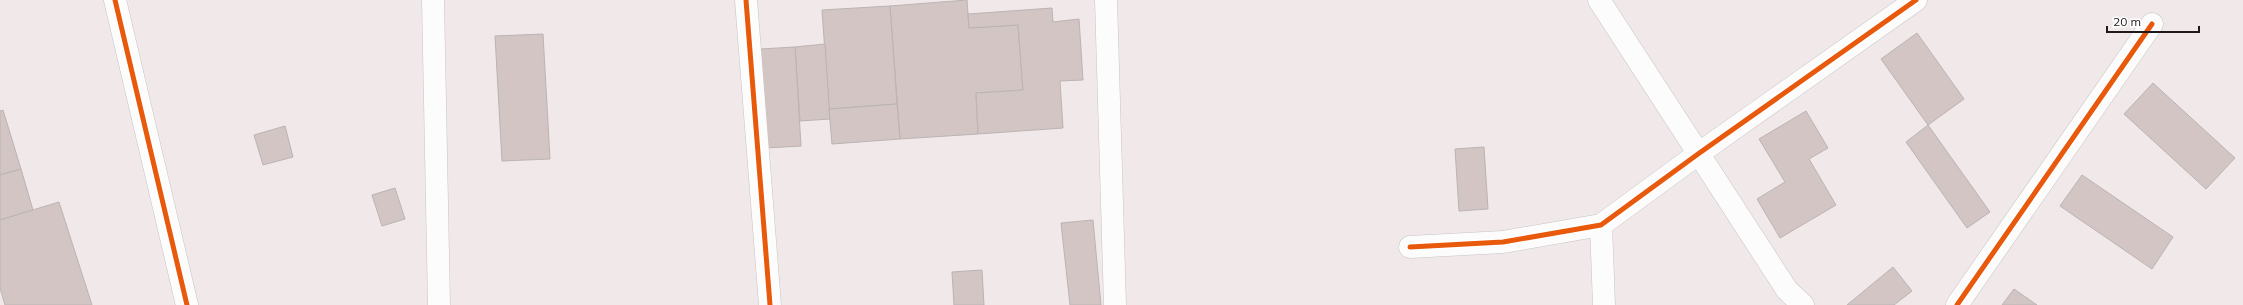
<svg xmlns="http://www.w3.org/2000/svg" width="2243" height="305" viewBox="0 0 2243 305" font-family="Mulish,sans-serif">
<rect width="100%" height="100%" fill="#f0e8e9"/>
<g fill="#d3c5c3" stroke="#bab4b4">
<polygon points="967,0 969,28 1018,25 1023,90 976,93 978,134 900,139 890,6"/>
<polygon points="890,6 897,104 829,109 822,10"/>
<polygon points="1052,8 1053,22 1079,19 1083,80 1060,81 1063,128 978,134 976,93 1023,90 1018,25 969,28 968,14"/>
<polygon points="1917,33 1964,99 1928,125 1881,59"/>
<polygon points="543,34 550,159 502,161 495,36"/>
<polygon points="825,44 830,119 800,121 795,47"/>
<polygon points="795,47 801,146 766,148 760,49"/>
<polygon points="2153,83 2235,158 2206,189 2124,114"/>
<polygon points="897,104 900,139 832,144 829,109"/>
<polygon points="3,110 21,169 0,175 0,111"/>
<polygon points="1806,111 1828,148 1809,159 1836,205 1780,238 1757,199 1785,182 1759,139"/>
<polygon points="1928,125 1990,212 1967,228 1906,142"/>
<polygon points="285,126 293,157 263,165 254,135"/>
<polygon points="1484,147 1488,209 1459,211 1455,149"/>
<polygon points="21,169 33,210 0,220 0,175"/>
<polygon points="2082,175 2173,237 2152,269 2060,206"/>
<polygon points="395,188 405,219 382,226 372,195"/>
<polygon points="59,202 92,305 5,305 0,288 0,220"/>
<polygon points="1093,220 1101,305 1070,305 1061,223"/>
<polygon points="1893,267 1912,291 1894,305 1847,305"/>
<polygon points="982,270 984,305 954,305 952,272"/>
<polygon points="2014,289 2037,305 2002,305"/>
</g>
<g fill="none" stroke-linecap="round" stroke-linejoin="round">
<defs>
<g id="minor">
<polyline points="115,0 187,305"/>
<polyline points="433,0 439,305"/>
<polyline points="746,0 770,305"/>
<polyline points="1106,0 1115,305"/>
<polyline points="1599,0 1787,290 1803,305"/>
<polyline points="1601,225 1604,305"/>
<polyline points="1410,247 1503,242 1601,225 1698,154 1916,0"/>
<polyline points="1957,305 2152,24"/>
</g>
</defs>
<use href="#minor" stroke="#c9c4c4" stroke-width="23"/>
<use href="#minor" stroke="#fdfcfc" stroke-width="22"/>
<defs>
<g id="cycleway">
<polyline points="115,0 187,305"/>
<polyline points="746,0 770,305"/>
<polyline points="1410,247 1503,242 1601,225 1698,154 1916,0"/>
<polyline points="1957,305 2152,24"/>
</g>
</defs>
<use href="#cycleway" stroke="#fff" stroke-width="8"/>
<use href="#cycleway" stroke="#e8590c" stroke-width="5"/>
</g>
<path d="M2107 26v6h92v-6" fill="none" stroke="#1e191a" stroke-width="2"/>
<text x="2113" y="26" font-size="12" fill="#1e191a" stroke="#ffffff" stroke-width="3" paint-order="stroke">20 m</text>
</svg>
